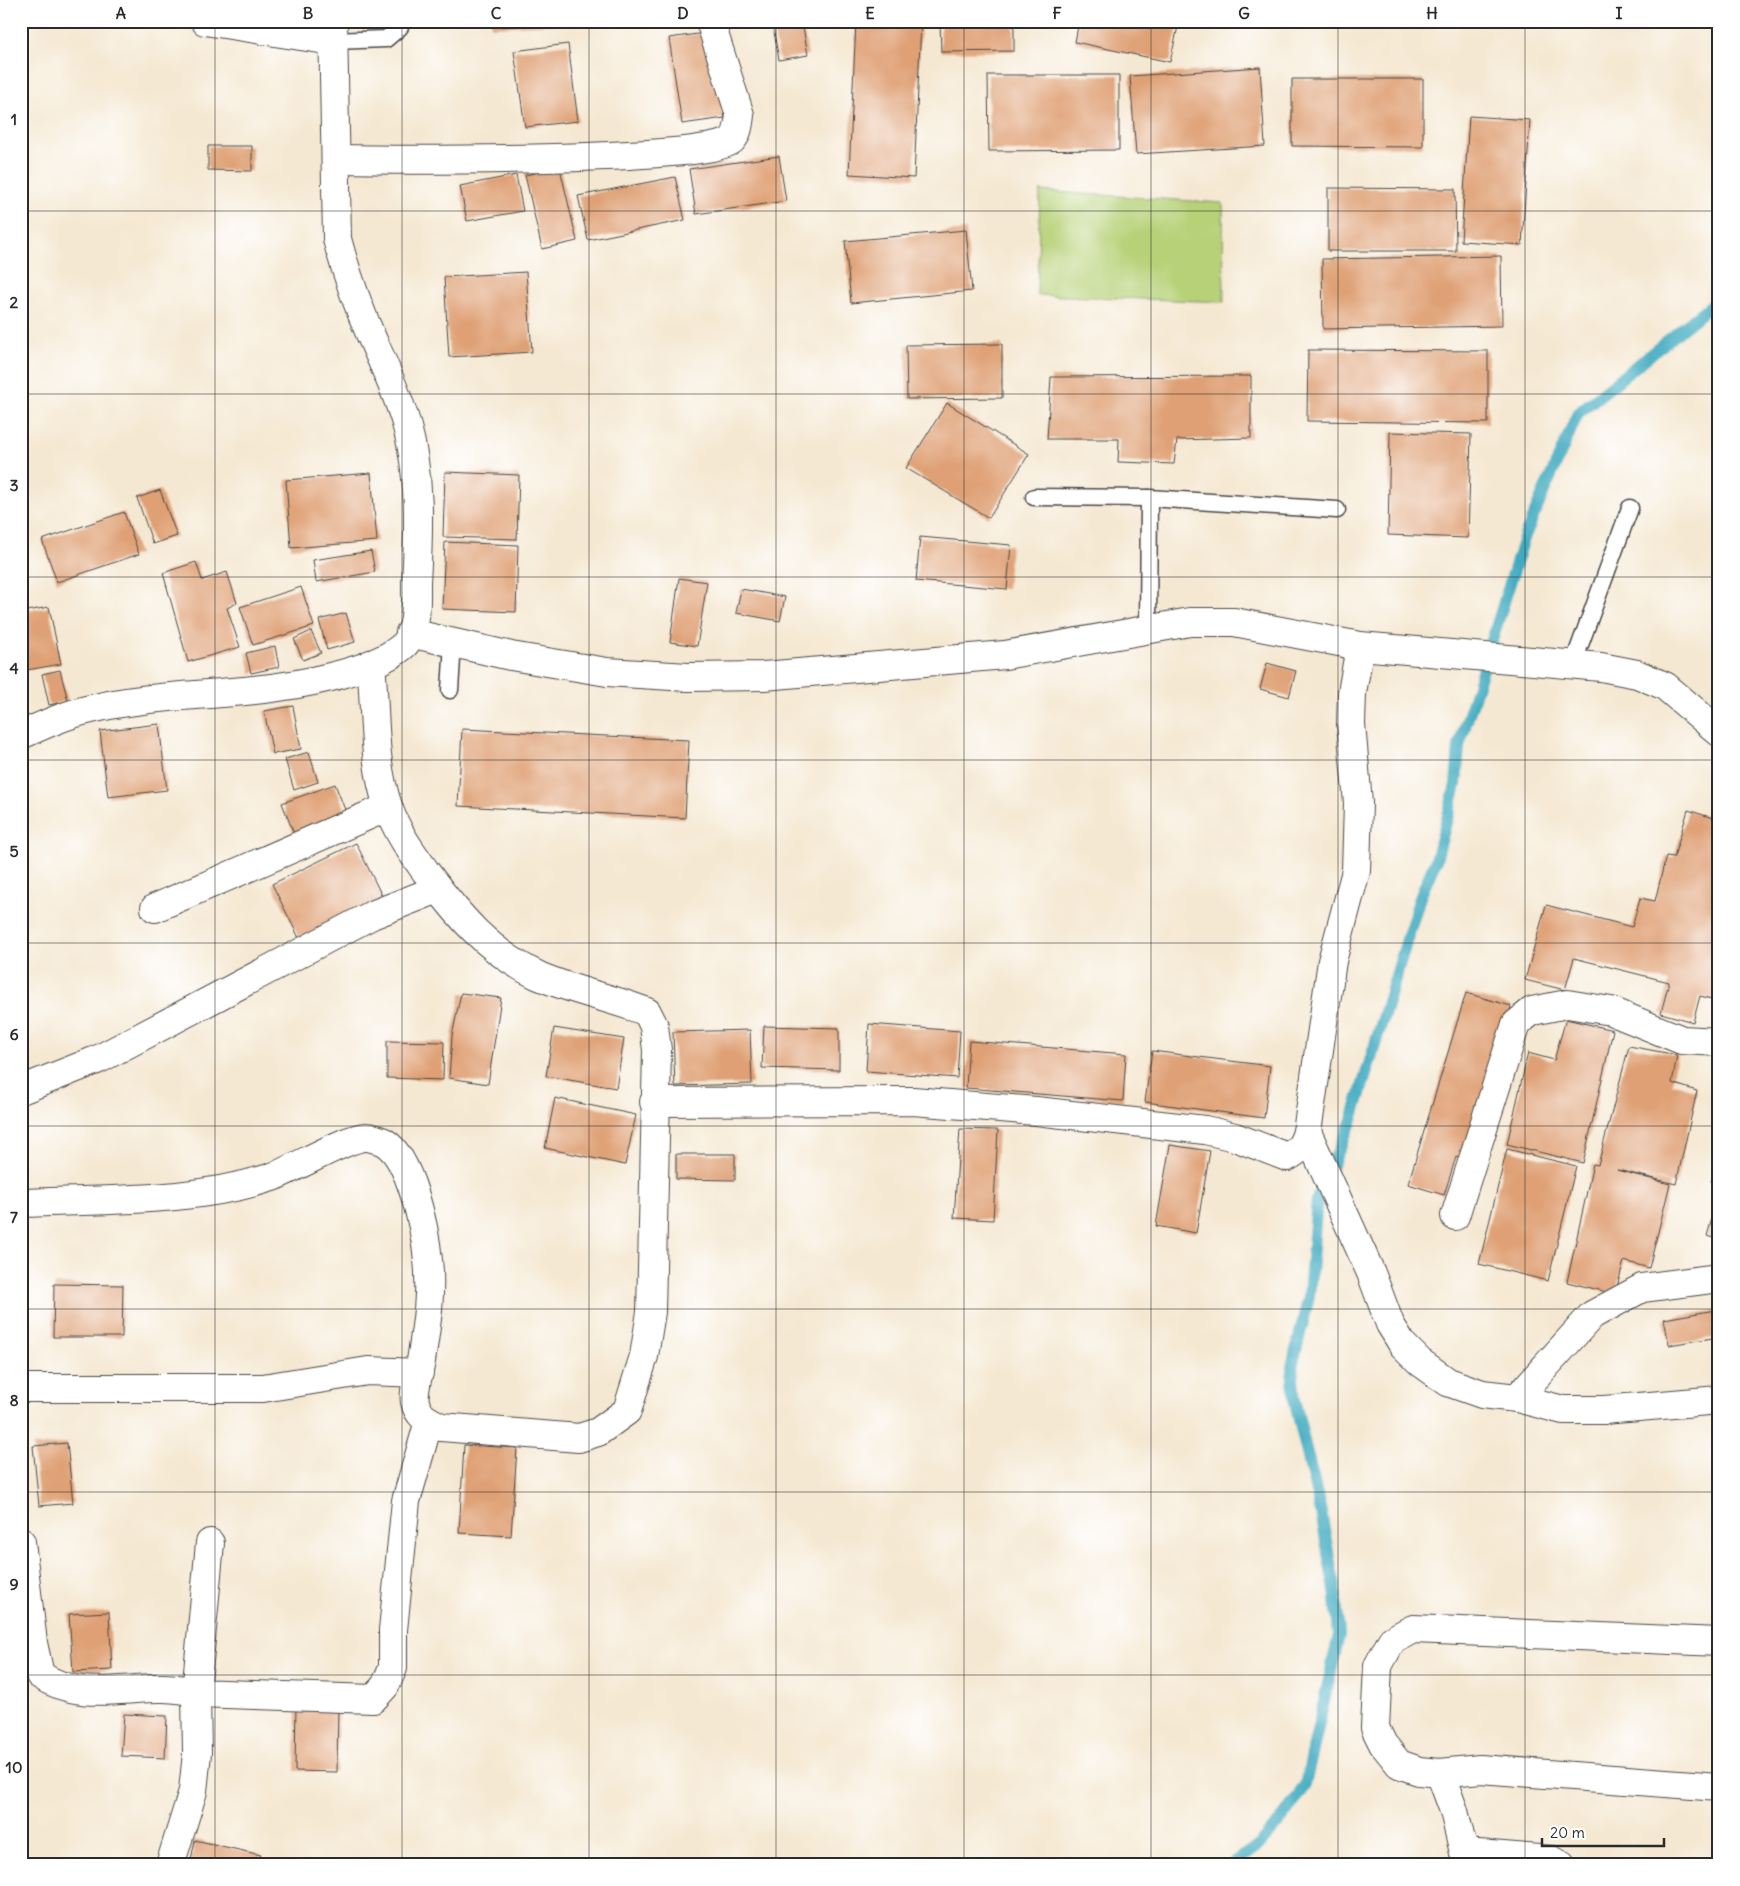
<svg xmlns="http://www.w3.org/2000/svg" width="1740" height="1886" viewBox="0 0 1740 1886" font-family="Delius,sans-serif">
<rect width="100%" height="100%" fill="#fff"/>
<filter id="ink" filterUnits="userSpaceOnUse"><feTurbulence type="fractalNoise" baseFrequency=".02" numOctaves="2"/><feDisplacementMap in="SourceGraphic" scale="10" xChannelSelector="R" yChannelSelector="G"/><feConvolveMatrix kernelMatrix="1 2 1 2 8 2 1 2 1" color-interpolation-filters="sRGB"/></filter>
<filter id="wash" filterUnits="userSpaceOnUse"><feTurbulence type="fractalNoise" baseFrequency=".0096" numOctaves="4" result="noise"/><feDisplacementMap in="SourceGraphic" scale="20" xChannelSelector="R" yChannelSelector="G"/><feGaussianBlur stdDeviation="1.12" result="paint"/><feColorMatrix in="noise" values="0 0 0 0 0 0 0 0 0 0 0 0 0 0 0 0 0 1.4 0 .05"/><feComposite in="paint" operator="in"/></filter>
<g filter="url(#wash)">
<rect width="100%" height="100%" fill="#f5e8d2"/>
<polygon fill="#b6d177" stroke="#707e51" points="1040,191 1223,203 1224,302 1037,295"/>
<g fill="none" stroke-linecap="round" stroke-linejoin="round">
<polyline stroke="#40aac0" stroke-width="12" points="1231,1865 1259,1845 1285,1815 1305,1785 1339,1635 1336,1597 1321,1512 1295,1403 1292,1367 1309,1296 1317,1199 1352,1120 1420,897 1436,860 1456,785 1459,746 1524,538 1578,413 1719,299"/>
</g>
<g id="blocks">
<g fill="#dfa075">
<polygon points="491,21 591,21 591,23 491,27"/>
<polygon points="772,21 802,21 808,55 779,60"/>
<polygon points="856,21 921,21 914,178 849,174"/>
<polygon points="940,21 1014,21 1014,51 941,52"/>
<polygon points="1079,21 1179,22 1170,62 1075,42"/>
<polygon points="712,32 725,118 682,124 669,38"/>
<polygon points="568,44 578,121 525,127 514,51"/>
<polygon points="1260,67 1265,146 1136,154 1130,76"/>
<polygon points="988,75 1119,75 1119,150 989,151"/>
<polygon points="1292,79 1423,79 1423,147 1292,146"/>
<polygon points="1469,116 1530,120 1522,245 1461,241"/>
<polygon points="208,146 252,146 252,171 208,170"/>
<polygon points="779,156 786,201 696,214 689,169"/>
<polygon points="560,168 577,241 542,249 525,175"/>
<polygon points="516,175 523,211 467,221 460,186"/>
<polygon points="675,177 685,220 588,240 578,196"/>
<polygon points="1328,188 1455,189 1456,251 1328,251"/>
<polygon points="966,230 972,291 851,303 845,241"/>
<polygon points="1501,256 1502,326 1323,329 1322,259"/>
<polygon points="526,272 532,352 449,357 444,277"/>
<polygon points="1002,344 1002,398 907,399 906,345"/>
<polygon points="1308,350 1488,351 1488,423 1307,421"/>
<polygon points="1251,376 1251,438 1177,440 1174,464 1118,462 1119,439 1047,439 1051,377"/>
<polygon points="947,403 1029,454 989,518 906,468"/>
<polygon points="1390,432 1471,434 1468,538 1388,535"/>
<polygon points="445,472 519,475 517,539 443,537"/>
<polygon points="371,473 377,541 291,548 286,480"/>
<polygon points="160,490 177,536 153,544 137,498"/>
<polygon points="124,512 139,554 57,582 42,540"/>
<polygon points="920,537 1011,545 1007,589 916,581"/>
<polygon points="445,542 518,545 516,612 442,609"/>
<polygon points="371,551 375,572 316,582 313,560"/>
<polygon points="196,562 202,580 227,572 237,603 227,608 240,647 188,662 163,573"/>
<polygon points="679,578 707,582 697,646 670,642"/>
<polygon points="301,587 314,626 253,645 240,607"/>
<polygon points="741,589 785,597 780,621 736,613"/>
<polygon points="49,607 61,664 21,671 21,612"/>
<polygon points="346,613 355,642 327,650 319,620"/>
<polygon points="311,631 321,653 303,660 294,639"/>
<polygon points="275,646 279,667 251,673 246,653"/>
<polygon points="1267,663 1296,671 1289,697 1260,689"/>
<polygon points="60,670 68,701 49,705 42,674"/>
<polygon points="293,706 301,749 273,754 264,711"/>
<polygon points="159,724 167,790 108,797 100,731"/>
<polygon points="462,729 689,740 685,818 458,806"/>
<polygon points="309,752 318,782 294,790 285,759"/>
<polygon points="335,784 347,815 294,834 282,803"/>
<polygon points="1688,810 1719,820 1719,1001 1700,996 1693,1022 1661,1013 1669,982 1574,958 1565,990 1525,980 1546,905 1632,927 1640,898 1655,901 1666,856 1674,857"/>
<polygon points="356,843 385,902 301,942 272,884"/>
<polygon points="461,993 501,998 488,1084 449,1078 452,1036"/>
<polygon points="1466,993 1511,1006 1468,1161 1456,1157 1444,1195 1408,1184"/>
<polygon points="1566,1019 1613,1030 1583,1163 1507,1144 1528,1053 1554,1060"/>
<polygon points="869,1024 960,1031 957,1078 866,1071"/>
<polygon points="764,1026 839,1028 839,1070 762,1068"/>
<polygon points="554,1028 624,1039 616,1088 546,1076"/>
<polygon points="750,1030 752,1084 675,1086 673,1032"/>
<polygon points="387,1041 444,1042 443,1080 387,1078"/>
<polygon points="969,1041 1126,1054 1123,1101 966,1088"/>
<polygon points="1629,1046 1677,1055 1672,1083 1697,1091 1676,1184 1617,1170 1670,1184 1649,1268 1624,1261 1615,1294 1567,1282 1593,1164 1598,1165"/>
<polygon points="1152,1051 1270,1066 1264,1118 1145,1102"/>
<polygon points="555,1098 636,1115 625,1165 545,1148"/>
<polygon points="960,1129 998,1130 993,1220 954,1218"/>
<polygon points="1170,1145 1210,1151 1196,1233 1156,1226"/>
<polygon points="1507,1149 1576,1166 1548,1281 1479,1264"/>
<polygon points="676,1154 735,1154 735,1180 676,1179"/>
<polygon points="1719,1154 1719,1184 1711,1182"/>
<polygon points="1719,1194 1719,1239 1707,1236"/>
<polygon points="54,1284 123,1285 122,1337 53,1337"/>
<polygon points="1715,1310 1719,1337 1669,1345 1664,1319"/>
<polygon points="67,1443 73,1503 39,1506 33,1446"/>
<polygon points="464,1445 517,1448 511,1536 459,1533"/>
<polygon points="109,1612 112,1670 73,1672 69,1614"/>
<polygon points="296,1703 338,1704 337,1772 295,1771"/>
<polygon points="124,1714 167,1716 165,1758 121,1756"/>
<polygon points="195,1840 261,1855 258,1865 190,1865"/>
</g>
</g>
</g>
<g filter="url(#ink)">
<use href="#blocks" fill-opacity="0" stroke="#494744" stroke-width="1"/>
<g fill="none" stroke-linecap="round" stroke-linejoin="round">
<defs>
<g id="lane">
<polyline points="333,41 386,39 400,27 402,21"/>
<polyline points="1034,497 1149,498 1337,510"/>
<polyline points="1148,628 1149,498"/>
<polyline points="1573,664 1630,508"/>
<polyline points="450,690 453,643"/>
</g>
<g id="street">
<polyline points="205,21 333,41"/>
<path d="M336 159C386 160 710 162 732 140 738 134 739 123 740 115L710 21"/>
<polyline points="410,633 511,656 607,672 688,677 764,676 1005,655 1190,622 1234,622 1360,646 1601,667 1637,674 1665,686 1719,732"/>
<path d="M21 735C43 725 67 714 91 709 143 696 200 696 254 690 294 686 372 673 403 646 418 633 416 601 416 583 419 530 421 475 406 423 397 393 384 365 371 336 357 304 346 272 337 239L333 21"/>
<polyline points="155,908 388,807"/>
<polyline points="21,1090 99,1059 372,915 438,889"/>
<path d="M654 1102 913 1101 1036 1111 1205 1130 1235 1137 1287 1157C1299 1151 1303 1145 1307 1132L1332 961 1356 871 1358 803 1351 724 1352 693 1360 646"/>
<polyline points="1307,1132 1371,1273 1390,1324 1403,1345 1420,1362 1448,1382 1482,1394 1517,1398 1592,1315 1642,1288 1719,1278"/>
<path d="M21 1203C104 1199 193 1203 272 1177 295 1169 347 1137 366 1137 370 1137 380 1140 384 1142 411 1158 425 1230 428 1260 432 1293 426 1328 421 1361 419 1373 413 1391 415 1402 418 1417 429 1421 441 1427L579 1438 598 1432 627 1411 644 1356 651 1312 657 1050 654 1026 647 1012C611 998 574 991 539 976 489 953 457 914 426 872 411 851 396 831 388 806 372 760 376 711 371 664"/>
<polyline points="1455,1216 1516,1024 1532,1011 1567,1004 1611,1011 1682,1040 1719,1042"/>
<polyline points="21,1388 263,1388 368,1371 419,1373"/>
<polyline points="1517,1398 1563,1410 1604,1410 1719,1400"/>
<path d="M21 1542 33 1643 40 1675C88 1708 146 1677 196 1693L197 1753 193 1791 170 1865"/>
<polyline points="210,1543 196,1693 373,1699 385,1686 393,1668 393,1630 406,1501 429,1421"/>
<polyline points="1440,1773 1419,1771 1399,1764 1383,1744 1375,1728 1378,1666 1392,1640 1413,1629 1719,1642"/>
<polyline points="1466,1853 1552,1860 1561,1865"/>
<polyline points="1467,1865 1454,1811 1440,1773 1480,1769 1719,1787"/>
</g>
</defs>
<use href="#lane" stroke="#494744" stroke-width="19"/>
<use href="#street" stroke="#494744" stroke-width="30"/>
<use href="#lane" stroke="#fff" stroke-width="16"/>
<use href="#street" stroke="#fff" stroke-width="28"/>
</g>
</g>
<path fill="none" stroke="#2b2b2b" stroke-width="1" stroke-opacity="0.55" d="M215 21V1865M402 21V1865M589 21V1865M776 21V1865M964 21V1865M1151 21V1865M1338 21V1865M1525 21V1865M21 211H1719M21 394H1719M21 577H1719M21 760H1719M21 943H1719M21 1126H1719M21 1309H1719M21 1492H1719M21 1675H1719"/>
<rect width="1740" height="1886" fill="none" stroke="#fff" stroke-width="55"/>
<path d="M1542 1838v8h122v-8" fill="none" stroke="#2b2b2b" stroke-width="2.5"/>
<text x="1550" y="1838" font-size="15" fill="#2b2b2b" stroke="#ffffff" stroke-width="4" paint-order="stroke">20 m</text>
<rect x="28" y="28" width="1684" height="1830" fill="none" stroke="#2b2b2b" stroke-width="2"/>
<g font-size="16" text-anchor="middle" font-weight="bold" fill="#2b2b2b">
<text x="121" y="19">A</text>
<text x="308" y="19">B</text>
<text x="496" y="19">C</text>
<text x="683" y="19">D</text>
<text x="870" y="19">E</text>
<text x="1057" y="19">F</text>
<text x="1244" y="19">G</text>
<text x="1432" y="19">H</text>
<text x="1619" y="19">I</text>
<text x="14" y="125">1</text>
<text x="14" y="308">2</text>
<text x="14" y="491">3</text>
<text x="14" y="674">4</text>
<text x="14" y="857">5</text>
<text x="14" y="1040">6</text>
<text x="14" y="1223">7</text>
<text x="14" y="1406">8</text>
<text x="14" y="1590">9</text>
<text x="14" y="1773">10</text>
</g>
</svg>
